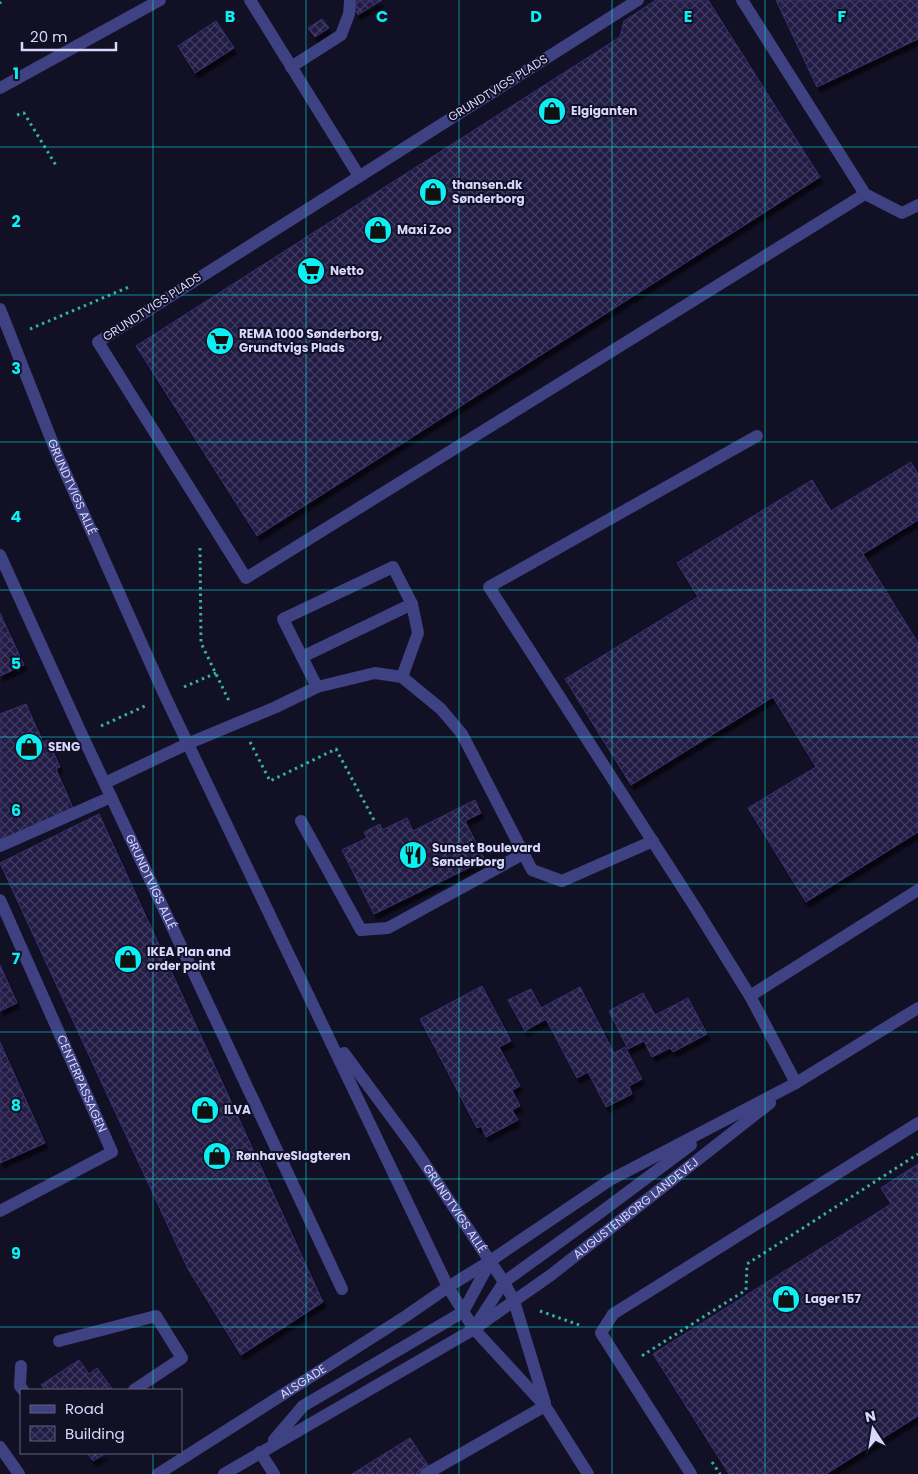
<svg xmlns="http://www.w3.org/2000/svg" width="918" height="1474" viewBox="0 0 918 1474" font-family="Poppins,sans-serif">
<defs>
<pattern id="building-cross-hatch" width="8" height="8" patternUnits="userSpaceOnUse" patternTransform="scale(1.25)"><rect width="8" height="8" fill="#221d45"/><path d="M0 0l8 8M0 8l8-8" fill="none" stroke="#413d61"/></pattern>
<filter id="shadow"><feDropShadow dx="3" dy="5.5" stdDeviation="1" flood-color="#0009"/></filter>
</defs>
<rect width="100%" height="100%" fill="#121025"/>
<g fill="url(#building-cross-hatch)" stroke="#373170" filter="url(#shadow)">
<polygon points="348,0 382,0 358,15"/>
<polygon points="656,0 708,0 820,177 257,536 136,346 620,37 624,21"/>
<polygon points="776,0 918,0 918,39 817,87"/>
<polygon points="322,19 329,28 315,37 308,28"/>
<polygon points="216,21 234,48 195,73 178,46"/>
<polygon points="911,462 918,474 918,520 863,554 918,643 918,832 806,902 748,808 816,767 773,697 631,785 565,679 698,597 677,563 812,480 831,511"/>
<polygon points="0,613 24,665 0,676"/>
<polygon points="26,704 43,742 48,740 60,767 56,769 73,808 0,841 0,714"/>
<polygon points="475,800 481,813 465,821 485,860 374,914 342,850 367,838 364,832 380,824 382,830 407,818 413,831"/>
<polygon points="99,814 323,1302 241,1355 188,1269 0,863"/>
<polygon points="0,965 17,1003 0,1011"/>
<polygon points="482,986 511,1041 499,1047 520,1086 512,1090 520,1106 512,1110 518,1120 486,1137 481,1126 477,1128 420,1019"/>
<polygon points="580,987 614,1053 625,1047 642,1079 629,1086 632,1094 606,1107 588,1072 577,1078 546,1019 525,1031 508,1000 531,989 541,1008"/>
<polygon points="643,993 655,1015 688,998 707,1034 673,1052 670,1048 652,1057 644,1041 628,1049 609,1011"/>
<polygon points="0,1042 45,1143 0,1163"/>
<polygon points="918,1164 918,1416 826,1474 729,1474 653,1354 891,1204 881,1188"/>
<polygon points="79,1360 89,1374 97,1368 113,1390 45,1390 41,1385"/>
<polygon points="410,1438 434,1474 352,1474"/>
<polygon points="87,1453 106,1453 93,1461"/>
</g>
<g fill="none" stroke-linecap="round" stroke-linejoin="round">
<g stroke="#36b29f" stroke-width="3" stroke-dasharray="2.5 4" stroke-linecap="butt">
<polyline points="0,4 0,0"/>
<polyline points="17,115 24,113 57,167"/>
<polyline points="30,329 131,286"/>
<polyline points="200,548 201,643 230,703"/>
<polyline points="184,687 216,673"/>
<polyline points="101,726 145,706"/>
<polyline points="250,742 270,781 336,749 375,822"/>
<polyline points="540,1311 582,1326"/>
<polyline points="644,1356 643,1355 746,1290 747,1264 918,1154"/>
<polyline points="712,1462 720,1474"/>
</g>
<g stroke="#3e4182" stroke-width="12">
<polyline points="250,0 359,176"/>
<polyline points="638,0 98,342 246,578 865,194"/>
<polyline points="742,0 865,194 902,213 918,205"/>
<polyline points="291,67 341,35 349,14 350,2"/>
<polyline points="0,88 160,0"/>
<path id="s1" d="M0 309 57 454 165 696 448 1287 474 1329 545 1406 588 1474"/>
<polyline points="757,436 489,587 693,904 750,996 796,1083"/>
<path id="s2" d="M0 555 82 735 342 1289"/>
<polyline points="302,657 412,604"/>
<polyline points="317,687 283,619 393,567 412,604 418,633 402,677"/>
<polyline points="105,783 187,744 276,707 317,687 375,673 402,677 441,709 462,734 532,870 562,881 653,841"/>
<polyline points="301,821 361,930 388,928 523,854"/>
<polyline points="0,846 111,797"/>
<path id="s3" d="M0 900 112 1152 0 1211"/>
<polyline points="750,996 918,890"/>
<path id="s4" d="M344 1053 412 1145 504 1282 514 1301 545 1403"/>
<polyline points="476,1325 504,1282 597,1215 691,1145"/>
<polyline points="59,1341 156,1316 182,1358 134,1390"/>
<polyline points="21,1366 20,1386 23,1390"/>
<polyline points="274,1440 303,1406 463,1312 490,1262"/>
<polyline points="0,1447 19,1474"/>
<polyline points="260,1452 274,1474"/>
<path id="s5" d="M158 1474 406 1316 448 1287 490 1261 610 1180 796 1083 918 1008"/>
<path id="s6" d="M224 1474 474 1329 551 1275 770 1103"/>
<polyline points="426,1474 545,1406"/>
<polyline points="691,1474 601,1333 613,1314 918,1123"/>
</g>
</g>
<path fill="none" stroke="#0df0f3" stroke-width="1" stroke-opacity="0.55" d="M153 0V1390M306 0V1474M459 0V1474M612 0V1474M765 0V1474M0 147H918M0 295H918M0 442H918M0 590H918M0 737H918M0 884H918M0 1032H918M0 1179H918M0 1327H918M153 1453V1474"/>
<defs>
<symbol id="shop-disc" viewBox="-11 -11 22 22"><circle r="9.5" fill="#0df0f3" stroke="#121025"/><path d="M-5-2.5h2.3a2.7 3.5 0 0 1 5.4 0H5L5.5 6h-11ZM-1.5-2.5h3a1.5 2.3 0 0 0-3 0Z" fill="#111"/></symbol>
<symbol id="supermarket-disc" viewBox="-11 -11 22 22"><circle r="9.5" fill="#0df0f3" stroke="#121025"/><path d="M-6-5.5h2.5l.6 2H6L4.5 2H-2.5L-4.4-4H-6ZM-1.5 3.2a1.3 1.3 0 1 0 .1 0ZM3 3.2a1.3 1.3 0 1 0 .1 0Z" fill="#111"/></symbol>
<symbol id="restaurant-disc" viewBox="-11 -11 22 22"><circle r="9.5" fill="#0df0f3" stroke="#121025"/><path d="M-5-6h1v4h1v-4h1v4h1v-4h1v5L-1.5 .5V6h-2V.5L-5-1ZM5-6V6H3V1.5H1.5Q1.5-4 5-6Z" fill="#111"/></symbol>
</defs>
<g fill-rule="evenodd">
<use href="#shop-disc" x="536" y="95" width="32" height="32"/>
<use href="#shop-disc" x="417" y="176" width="32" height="32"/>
<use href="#shop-disc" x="362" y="214" width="32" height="32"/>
<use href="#supermarket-disc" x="295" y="255" width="32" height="32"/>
<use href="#supermarket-disc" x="204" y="325" width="32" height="32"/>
<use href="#shop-disc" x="13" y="731" width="32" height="32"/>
<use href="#restaurant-disc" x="397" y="839" width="32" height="32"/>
<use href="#shop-disc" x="112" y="943" width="32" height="32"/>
<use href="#shop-disc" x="189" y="1094" width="32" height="32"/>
<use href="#shop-disc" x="201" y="1140" width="32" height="32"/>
<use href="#shop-disc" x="770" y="1283" width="32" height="32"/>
</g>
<g text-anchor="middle" stroke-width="4" stroke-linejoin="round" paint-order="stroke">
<g font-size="12" fill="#d8d7fd" stroke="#121025">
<text transform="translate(498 88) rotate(-32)" y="4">GRUNDTVIGS PLADS</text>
<text transform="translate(152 307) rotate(-33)" y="4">GRUNDTVIGS PLADS</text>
<text dy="4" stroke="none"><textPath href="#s1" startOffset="192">GRUNDTVIGS ALLÉ</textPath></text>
<text dy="4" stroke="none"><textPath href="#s2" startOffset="360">GRUNDTVIGS ALLÉ</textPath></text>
<text dy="4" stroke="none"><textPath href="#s3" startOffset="201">CENTERPASSAGEN</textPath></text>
<text dy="4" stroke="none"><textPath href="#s6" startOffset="491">AUGUSTENBORG LANDEVEJ</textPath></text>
<text dy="4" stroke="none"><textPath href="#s4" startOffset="191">GRUNDTVIGS ALLÉ</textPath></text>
<text dy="4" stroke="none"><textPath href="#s5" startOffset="172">ALSGADE</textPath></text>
</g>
<g font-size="12" font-weight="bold" fill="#d8d7fd" stroke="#121025" text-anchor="start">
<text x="571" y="115">Elgiganten</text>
<text x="452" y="189">thansen.dk<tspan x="452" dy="14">Sønderborg</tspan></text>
<text x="397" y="234">Maxi Zoo</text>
<text x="330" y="275">Netto</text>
<text x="239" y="338">REMA 1000 Sønderborg,<tspan x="239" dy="14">Grundtvigs Plads</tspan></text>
<text x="48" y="751">SENG</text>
<text x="432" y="852">Sunset Boulevard<tspan x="432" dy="14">Sønderborg</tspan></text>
<text x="147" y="956">IKEA Plan and<tspan x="147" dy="14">order point</tspan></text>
<text x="224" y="1114">ILVA</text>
<text x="236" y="1160">RønhaveSlagteren</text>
<text x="805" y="1303">Lager 157</text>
</g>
</g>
<g font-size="16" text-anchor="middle" font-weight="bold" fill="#0df0f3" stroke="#121025" stroke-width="4" stroke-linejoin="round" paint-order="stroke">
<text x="230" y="22">B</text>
<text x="382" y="22">C</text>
<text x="536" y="22">D</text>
<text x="688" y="22">E</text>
<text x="842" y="22">F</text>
<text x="16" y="79">1</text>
<text x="16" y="227">2</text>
<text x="16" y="374">3</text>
<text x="16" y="522">4</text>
<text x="16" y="669">5</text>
<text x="16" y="816">6</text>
<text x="16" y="964">7</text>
<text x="16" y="1111">8</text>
<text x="16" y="1259">9</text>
</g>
<rect x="20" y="1389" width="162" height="65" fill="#121025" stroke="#61607b"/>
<rect x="30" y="1405" width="25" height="8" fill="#3e4182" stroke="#61607b"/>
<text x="65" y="1414" font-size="15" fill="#d8d7fd">Road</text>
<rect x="30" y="1426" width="25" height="15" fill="url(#building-cross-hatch)" stroke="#61607b"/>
<text x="65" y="1439" font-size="15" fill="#d8d7fd">Building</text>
<g transform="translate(873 1429) rotate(348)" stroke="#121025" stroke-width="4" paint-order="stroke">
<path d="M0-4L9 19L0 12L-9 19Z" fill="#d8d7fd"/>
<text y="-8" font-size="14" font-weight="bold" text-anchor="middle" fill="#d8d7fd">N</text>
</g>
<path d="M22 42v8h94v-8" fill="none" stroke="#d8d7fd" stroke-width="2.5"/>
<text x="30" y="42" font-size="15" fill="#d8d7fd" stroke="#121025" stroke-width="4" paint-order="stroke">20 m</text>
</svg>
